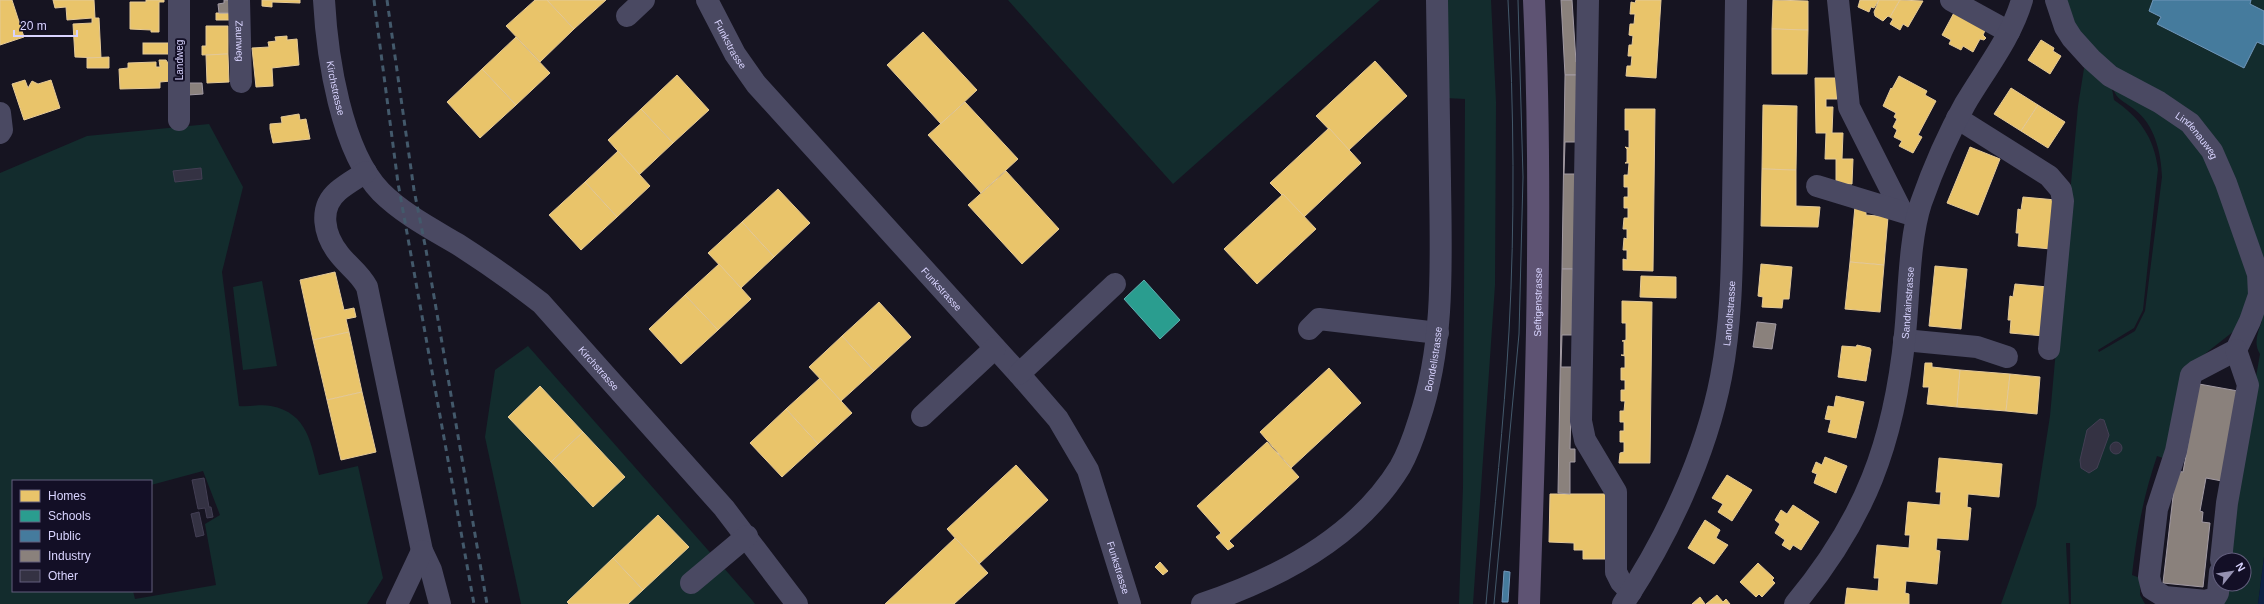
<svg xmlns="http://www.w3.org/2000/svg" width="2264" height="604" viewBox="0 0 2264 604" font-family="Arial,sans-serif">
<rect width="100%" height="100%" fill="#161421"/>
<g fill="#132c2d" fill-rule="evenodd">
<polygon points="1008,0 1380,0 1173,184"/>
<polygon points="1447,0 1491,0 1496,102 1495,285 1473,604 1459,604 1463,487 1465,99 1446,98"/>
<path d="M2057 0H2264V557L2258 604H2223L2225 584H2244V560H2229L2230 555 2226 549 2260 354C2253 343 2258 332 2262 321L2242 315 2234 331 2187 368 2172 441 2166 459 2157 456C2143 497 2137 532 2132 575L2140 578V595L2145 604H2071L2070 543H2066L2069 604H2001L2036 506 2050 416 2078 106 2086 56 2110 77 2114 100C2139 117 2154 137 2158 169L2143 310 2134 328 2098 350 2099 352 2135 331 2145 311 2162 177C2161 152 2155 125 2134 109 2128 104 2118 100 2115 93 2111 87 2113 79 2113 72 2080 53 2070 35 2057 0Z"/>
<path d="M209 124 243 187 222 272 239 406C249 407 261 404 271 406 308 413 311 444 319 475L358 466 383 578 367 604H0V173L87 136ZM203 471 220 515 205 524 216 585 135 599 133 591H13V481H151V485Z"/>
<polygon points="262,281 277,366 243,370 233,287"/>
<polygon points="528,346 752,600 755,604 521,604 485,437 495,370"/>
</g>
<polygon fill="#0d2144" points="2264,557 2264,604 2258,604"/>
<g fill="#e9c46a" stroke="#e4c997">
<polygon points="0,0 12,0 24,37 0,45"/>
<polygon points="53,0 94,0 95,18 99,18 101,58 75,57 73,24 92,23 92,18 67,20 66,7 55,8"/>
<polygon points="146,0 164,0 164,2 159,2 159,32 151,32 151,30 130,29 130,2 146,2"/>
<polygon points="262,0 300,0 300,3 272,2 272,7 262,6"/>
<polygon points="535,0 547,0 574,29 540,62 506,26"/>
<polygon points="547,0 606,0 574,29"/>
<polygon points="1636,0 1661,0 1656,78 1626,76 1627,66 1631,66 1632,56 1628,56 1629,45 1632,45 1633,36 1629,35 1630,24 1634,24 1635,14 1630,14 1631,2 1635,3"/>
<polygon points="1773,0 1808,1 1808,30 1772,29"/>
<polygon points="1860,0 1879,0 1874,8 1871,7 1869,12 1858,7"/>
<polygon points="1879,0 1900,0 1890,17 1888,16 1883,21 1875,16 1874,12"/>
<polygon points="1900,0 1923,1 1908,27 1903,24 1900,30 1890,24 1893,19 1890,17"/>
<polygon points="1956,9 1987,26 1983,35 1986,38 1984,40 1980,39 1973,52 1963,46 1961,50 1949,44 1951,40 1942,35"/>
<polygon points="216,13 233,13 234,20 216,20"/>
<polygon points="206,26 228,26 228,54 202,55 202,46 206,46"/>
<polygon points="1772,29 1808,30 1807,74 1772,74"/>
<polygon points="923,32 977,90 941,124 887,65"/>
<polygon points="287,36 287,40 297,39 299,65 272,68 273,86 256,87 252,48 269,47 268,42 276,41 275,37"/>
<polygon points="516,37 550,73 516,105 482,69"/>
<polygon points="2041,40 2054,48 2053,51 2061,56 2050,74 2028,60"/>
<rect x="143" y="43" width="26" height="11"/>
<polygon points="228,54 229,82 207,83 206,55"/>
<polygon points="109,57 109,68 87,68 87,58"/>
<polygon points="159,60 166,60 170,66 171,81 160,82 160,88 120,89 119,69 128,68 128,63 156,62 156,67 160,67"/>
<polygon points="1375,61 1407,96 1349,150 1316,116"/>
<polygon points="482,69 516,105 480,138 447,102"/>
<polygon points="677,75 709,110 673,143 641,109"/>
<polygon points="1899,76 1927,91 1925,95 1936,101 1918,135 1922,137 1913,153 1899,146 1902,141 1894,137 1897,130 1893,127 1897,119 1894,117 1896,113 1883,106 1891,88 1892,89"/>
<polygon points="1815,78 1837,78 1837,99 1826,99 1826,107 1833,107 1832,133 1843,133 1842,159 1853,159 1852,184 1836,184 1836,159 1825,159 1826,133 1816,133"/>
<polygon points="25,80 28,88 32,81 38,84 51,80 60,108 24,120 12,84"/>
<polygon points="2011,88 2038,105 2021,131 1994,114"/>
<polygon points="965,102 1018,159 981,193 928,135"/>
<polygon points="1763,105 1797,106 1796,170 1762,169"/>
<polygon points="2038,105 2065,122 2048,148 2021,131"/>
<polygon points="641,109 673,143 639,175 608,140"/>
<polygon points="1625,109 1655,109 1653,271 1623,270 1623,259 1627,260 1627,250 1623,250 1624,238 1627,239 1627,229 1623,229 1624,218 1628,218 1628,208 1624,208 1624,197 1628,197 1628,187 1624,187 1624,175 1628,175 1629,163 1625,163 1627,162 1627,149 1625,147 1629,148 1629,130 1625,130"/>
<polygon points="299,114 300,120 306,119 310,139 273,143 270,129 270,124 282,123 281,117"/>
<polygon points="1329,128 1361,163 1304,217 1270,183"/>
<polygon points="1970,147 2000,159 1978,215 1947,203"/>
<polygon points="618,151 650,186 617,217 585,182"/>
<polygon points="1762,169 1796,170 1796,206 1820,207 1818,227 1761,226"/>
<polygon points="1006,171 1059,229 1022,264 968,205"/>
<polygon points="585,182 617,217 581,250 549,215"/>
<polygon points="778,189 810,223 774,257 742,222"/>
<polygon points="1283,194 1316,229 1257,284 1224,249"/>
<polygon points="2023,197 2056,200 2051,249 2018,246 2019,233 2016,233 2018,209 2021,210"/>
<polygon points="1855,206 1866,209 1866,215 1888,217 1884,265 1850,262"/>
<polygon points="742,222 774,257 741,288 708,253"/>
<polygon points="1850,262 1884,265 1880,312 1845,309"/>
<polygon points="719,264 751,299 718,330 685,295"/>
<polygon points="1761,264 1792,267 1789,299 1783,299 1782,308 1762,307 1763,297 1758,296"/>
<polygon points="1935,266 1967,269 1961,329 1929,326"/>
<polygon points="335,272 344,310 354,308 356,317 346,319 349,332 313,340 300,280"/>
<polygon points="1641,276 1676,277 1676,298 1640,297"/>
<polygon points="2015,284 2048,287 2044,336 2010,333 2011,320 2008,320 2010,296 2013,297"/>
<polygon points="685,295 718,330 681,364 649,329"/>
<polygon points="1622,301 1652,302 1650,463 1619,463 1620,453 1624,452 1624,442 1620,442 1620,431 1624,431 1624,422 1620,422 1620,411 1624,411 1625,401 1621,401 1621,390 1625,390 1625,380 1621,380 1621,368 1625,368 1625,356 1621,355 1624,355 1624,341 1622,341 1626,340 1626,323 1622,323"/>
<polygon points="879,302 911,337 874,371 842,336"/>
<polygon points="349,332 362,392 327,400 313,340"/>
<polygon points="842,336 874,371 841,401 809,367"/>
<polygon points="1857,345 1870,348 1871,350 1866,381 1838,377 1842,346 1856,347"/>
<polygon points="1925,363 1932,363 1932,367 1960,370 1957,407 1927,404 1929,387 1923,387"/>
<polygon points="1329,368 1361,403 1291,468 1260,432"/>
<polygon points="1960,370 2010,374 2006,411 1957,407"/>
<polygon points="2010,374 2040,377 2037,414 2006,411"/>
<polygon points="820,378 852,413 818,444 786,409"/>
<polygon points="540,386 583,432 551,462 508,417"/>
<polygon points="362,392 376,452 341,460 327,400"/>
<polygon points="1836,396 1864,402 1856,438 1828,432 1831,420 1825,419 1828,406 1834,407"/>
<polygon points="786,409 818,444 782,477 750,443"/>
<polygon points="583,432 625,477 593,507 551,462"/>
<polygon points="1267,442 1299,477 1229,541 1234,546 1228,550 1216,537 1221,533 1197,506"/>
<polygon points="1825,457 1847,466 1836,493 1814,483 1817,474 1812,472 1816,462 1822,465"/>
<polygon points="1939,458 2002,464 1999,497 1968,494 1967,507 1971,508 1968,540 1937,538 1936,550 1940,551 1937,584 1906,581 1905,593 1909,594 1909,604 1845,604 1847,588 1878,591 1879,578 1874,578 1877,545 1909,548 1910,535 1905,535 1908,502 1940,505 1941,492 1936,492"/>
<polygon points="1016,465 1048,500 979,564 947,529"/>
<polygon points="1727,475 1752,490 1732,521 1718,512 1723,504 1712,498"/>
<polygon points="1550,494 1606,494 1605,559 1583,559 1583,550 1574,550 1574,543 1549,542"/>
<polygon points="1793,505 1819,522 1801,550 1793,545 1790,550 1782,545 1785,540 1775,533 1780,524 1775,520 1781,510 1787,514"/>
<polygon points="658,515 689,547 643,590 613,558"/>
<polygon points="1705,520 1720,530 1716,538 1728,545 1714,564 1688,548"/>
<polygon points="955,538 988,573 954,604 885,604"/>
<polygon points="613,558 643,590 628,604 569,604 567,602"/>
<polygon points="1160,562 1168,571 1163,575 1155,567"/>
<polygon points="1758,563 1774,578 1772,580 1775,583 1762,597 1759,594 1756,597 1740,582"/>
<polygon points="1717,595 1723,602 1726,599 1730,604 1706,604"/>
<polygon points="1700,597 1705,604 1692,604"/>
</g>
<polygon fill="#2a9d8f" stroke="#5eaeb1" points="1144,280 1180,320 1160,339 1124,299"/>
<g fill="#457b9d" stroke="#7196ba">
<polygon points="2153,0 2251,0 2250,4 2264,11 2264,45 2257,42 2244,68 2157,24 2161,17 2149,11"/>
<polygon points="1504,571 1510,572 1508,602 1502,602"/>
</g>
<g fill="#8a817c" stroke="#a29aa3">
<polygon points="224,0 233,0 233,13 219,13 218,4 224,3"/>
<polygon points="1561,0 1572,0 1576,62 1581,61 1577,75 1565,75"/>
<polygon points="1565,75 1577,75 1575,142 1565,142 1564,174 1575,174 1578,269 1562,269"/>
<polygon points="188,83 202,83 203,94 188,95"/>
<polygon points="1562,269 1573,269 1572,335 1562,335 1561,367 1572,367 1570,449 1575,449 1575,462 1570,462 1570,494 1558,493"/>
<polygon points="1757,322 1776,324 1772,349 1753,347"/>
<polygon points="2199,384 2238,391 2222,481 2206,478 2200,511 2203,512 2202,522 2210,523 2203,587 2163,583 2176,471 2183,472"/>
</g>
<g fill="#343243" stroke="#433f54">
<polygon points="201,168 202,179 175,182 173,171"/>
<polygon points="2100,419 2104,420 2109,435 2097,468 2089,473 2081,468 2080,460 2087,430"/>
<circle cx="2116" cy="448" r="6"/>
<polygon points="204,478 209,507 211,507 213,517 207,518 205,508 198,509 192,480"/>
<polygon points="199,512 204,535 196,537 191,514"/>
</g>
<g fill="none" stroke-linecap="round" stroke-linejoin="round">
<g stroke="#4a4962" stroke-width="22">
<polyline points="179,0 179,120"/>
<path id="s1" d="M239 0 241 82"/>
<path id="s2" d="M324 0C327 56 341 151 381 192 403 214 432 229 459 245 487 263 514 282 541 303L724 508 797 604"/>
<path id="s3" d="M707 0 735 54 756 84 1019 374 1058 419 1088 470 1130 604"/>
<polyline points="1588,0 1581,421 1585,440 1616,492 1616,572 1621,582 1631,592"/>
<polyline points="1838,0 1849,107 1901,210"/>
<polyline points="1951,0 2009,32"/>
<path id="s4" d="M2056 0 2065 27 2072 38 2091 59 2110 76 2159 102 2190 123 2212 151 2226 183 2258 274 2259 295 2250 321 2236 350 2196 371 2191 375 2176 451 2157 509 2149 577 2152 589 2165 597 2206 601 2215 598 2218 593 2220 572"/>
<polyline points="627,16 644,0"/>
<polyline points="0,113 2,130 0,133"/>
<polyline points="1957,118 2049,176 2061,190 2063,201 2049,349"/>
<path d="M366 172C357 178 346 184 338 191 318 208 324 235 339 254 348 266 360 273 367 287L422 551 431 570 440 604"/>
<polyline points="1817,186 1909,214"/>
<polyline points="1309,329 1319,319 1438,333"/>
<polyline points="1904,340 1977,347 2007,357"/>
<polyline points="1019,374 1115,284"/>
<polyline points="922,416 995,348"/>
<polyline points="2221,560 2227,503 2248,385 2236,350"/>
<polyline points="691,583 747,536"/>
<polyline points="397,604 422,551"/>
<path id="s5" d="M1202 604C1277 579 1357 537 1400 467 1408 453 1414 436 1419 420 1445 343 1441 261 1440 181 1439 120 1438 60 1437 0"/>
<path id="s6" d="M1623 604C1667 538 1706 455 1721 377 1732 320 1732 262 1733 205 1734 136 1735 68 1736 0"/>
<path id="s7" d="M1795 604C1865 520 1894 443 1905 334 1909 296 1909 239 1921 203 1933 169 1947 136 1965 104 1985 70 2011 38 2022 0"/>
</g>
<path stroke="#5e5373" stroke-width="22" id="s8" d="M1529 604C1536 403 1543 201 1534 0"/>
<g stroke="#43596b" stroke-width="1">
<path d="M1486 604C1494 513 1504 422 1509 331 1515 221 1514 110 1508 0"/>
<polyline points="1494,604 1519,334 1523,177 1518,0"/>
</g>
<g stroke="#43596b" stroke-width="3" stroke-dasharray="6 5" stroke-linecap="butt">
<polyline points="374,0 398,183 474,604"/>
<polyline points="387,0 414,190 426,250 487,604"/>
</g>
</g>
<g text-anchor="middle" stroke-width="4" stroke-linejoin="round" paint-order="stroke">
<g font-size="10" fill="#d9d4ff" stroke="#130f26">
<text dy="4" stroke="none"><textPath href="#s1" startOffset="41">Zaunweg</textPath></text>
<text dy="4" stroke="none"><textPath href="#s3" startOffset="50">Funkstrasse</textPath></text>
<text transform="translate(179 60) rotate(-90)" y="4">Landweg</text>
<text dy="4" stroke="none"><textPath href="#s2" startOffset="89">Kirchstrasse</textPath></text>
<text dy="4" stroke="none"><textPath href="#s4" startOffset="202">Lindenauweg</textPath></text>
<text dy="4" stroke="none"><textPath href="#s3" startOffset="374">Funkstrasse</textPath></text>
<text dy="4" stroke="none"><textPath href="#s8" startOffset="302">Seftigenstrasse</textPath></text>
<text dy="4" stroke="none"><textPath href="#s7" startOffset="328">Sandrainstrasse</textPath></text>
<text dy="4" stroke="none"><textPath href="#s6" startOffset="313">Landoltstrasse</textPath></text>
<text dy="4" stroke="none"><textPath href="#s5" startOffset="359">Bondelistrasse</textPath></text>
<text dy="4" stroke="none"><textPath href="#s2" startOffset="486">Kirchstrasse</textPath></text>
<text dy="4" stroke="none"><textPath href="#s3" startOffset="710">Funkstrasse</textPath></text>
</g>
</g>
<rect x="12" y="480" width="140" height="112" fill="#130f26" stroke="#625e7d"/>
<rect x="20" y="490" width="20" height="12" fill="#e9c46a" stroke="#625e7d"/>
<text x="48" y="500" font-size="12" fill="#d9d4ff">Homes</text>
<rect x="20" y="510" width="20" height="12" fill="#2a9d8f" stroke="#625e7d"/>
<text x="48" y="520" font-size="12" fill="#d9d4ff">Schools</text>
<rect x="20" y="530" width="20" height="12" fill="#457b9d" stroke="#625e7d"/>
<text x="48" y="540" font-size="12" fill="#d9d4ff">Public</text>
<rect x="20" y="550" width="20" height="12" fill="#8a817c" stroke="#625e7d"/>
<text x="48" y="560" font-size="12" fill="#d9d4ff">Industry</text>
<rect x="20" y="570" width="20" height="12" fill="#343243" stroke="#625e7d"/>
<text x="48" y="580" font-size="12" fill="#d9d4ff">Other</text>
<g transform="translate(2232 572) rotate(60)"><circle r="19" fill="#130f26" stroke="#625e7d"/>
<path d="M0-3L7 15L0 10L-7 15Z" fill="#9591b1"/>
<text y="-6" font-size="11" font-weight="bold" text-anchor="middle" fill="#d9d4ff">N</text>
</g>
<path d="M14 30v6h63v-6" fill="none" stroke="#d9d4ff" stroke-width="2"/>
<text x="20" y="30" font-size="12" fill="#d9d4ff" stroke="#130f26" stroke-width="3" paint-order="stroke">20 m</text>
</svg>
